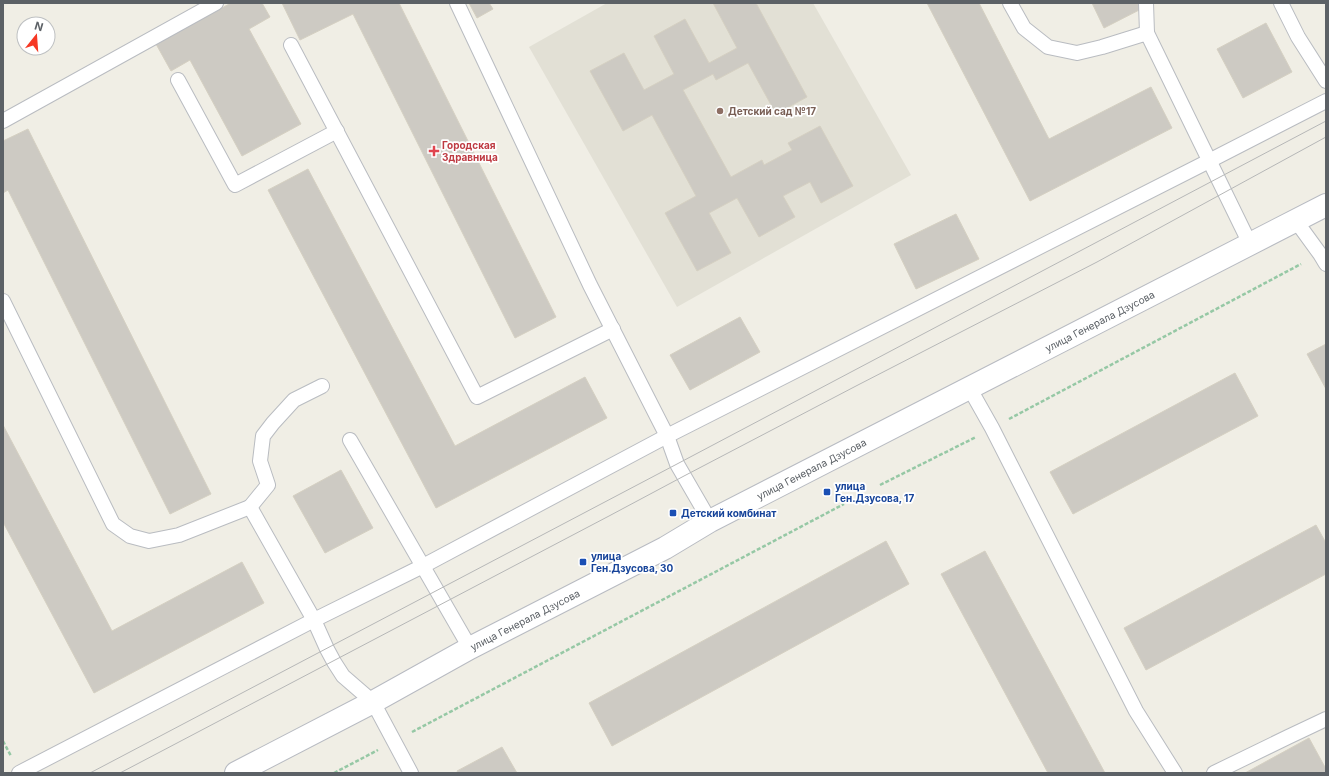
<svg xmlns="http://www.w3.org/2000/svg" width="1329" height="776" viewBox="0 0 1329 776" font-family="Inter,sans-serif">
<rect width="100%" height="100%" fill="#f0eee5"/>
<polygon fill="#e2e0d5" points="607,3 813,3 911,175 677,307 529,47"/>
<g fill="#cdcac3" stroke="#d5d0c2">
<polygon points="231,3 262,3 270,17 249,29 301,124 242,156 190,60 171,71 156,44"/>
<polygon points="282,3 399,3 556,317 515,338 353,14 300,40"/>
<polygon points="469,3 489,3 493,9 477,18"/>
<polygon points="713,3 756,3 807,97 776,114 748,63 716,80 713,74 683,90 731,177 762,160 764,165 792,150 788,143 820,126 853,186 821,203 810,182 783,196 795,217 759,237 737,198 709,213 731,253 697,271 665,213 696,196 652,115 623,131 590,71 624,53 644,90 674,74 654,36 685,19 709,63 737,48"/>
<polygon points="927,3 979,3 1049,139 1151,87 1172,128 1030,201"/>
<polygon points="1092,3 1143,3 1145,7 1104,28"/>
<polygon points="1266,23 1292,72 1243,98 1217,49"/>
<polygon points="28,129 211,494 170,514 8,190 3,193 3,141"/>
<polygon points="308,169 455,446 585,377 607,418 436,508 268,190"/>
<polygon points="956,214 979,259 916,289 894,244"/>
<polygon points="740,317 760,352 690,390 670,355"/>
<polygon points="1326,344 1326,389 1307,354"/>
<polygon points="1235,373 1258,416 1073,514 1050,472"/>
<polygon points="3,425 112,631 242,562 264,603 94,693 3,522"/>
<polygon points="341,470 373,528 325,553 293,496"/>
<polygon points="1316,525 1326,543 1326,574 1146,670 1124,628"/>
<polygon points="886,541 909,584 612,746 589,703"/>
<polygon points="985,551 1105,773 1048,773 941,574"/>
<polygon points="1309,738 1326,769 1326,773 1245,773"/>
<polygon points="502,747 517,773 458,773 457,771"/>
</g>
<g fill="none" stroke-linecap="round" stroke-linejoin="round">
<defs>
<g id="lane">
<polyline points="457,3 590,285 667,436 677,464 710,521"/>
<polyline points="1010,3 1024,28 1048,47 1077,53 1102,47 1147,33 1250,244"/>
<polyline points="1146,3 1147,33"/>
<polyline points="1281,3 1298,37 1326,81"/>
<polyline points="291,45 477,397 613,329"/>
<polyline points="178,80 235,185 337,131"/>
<polyline points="3,121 216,3"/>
<polyline points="1296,221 1320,254 1326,264"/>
<polyline points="3,301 113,524 130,536 149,541 179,535 250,507 314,620 327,649 334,662 343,676 373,702 411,773"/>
<polyline points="970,389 992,428 1136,711 1175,773"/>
<polyline points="350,440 470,648"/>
<polyline points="250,507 268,485 260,461 263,436 273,423 294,400 322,386"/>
<polyline points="19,773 314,620 423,566 667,436 1209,161 1326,101"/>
<polyline points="1214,773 1288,737 1326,719"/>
</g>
<g id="secondary">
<path id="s1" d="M236 773 373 702 470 648 665 548 710 521 1326 205"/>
</g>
</defs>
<use href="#lane" stroke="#b9bcc1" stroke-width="16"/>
<use href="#secondary" stroke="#b8bbc2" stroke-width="24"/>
<g stroke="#96c8a5" stroke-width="2.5" stroke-dasharray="4 2" stroke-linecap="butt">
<polyline points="1009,419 1301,264"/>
<polyline points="880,485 976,437"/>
<polyline points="412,732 844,504"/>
<polyline points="3,741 11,756"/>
<polyline points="334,773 378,750"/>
</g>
<use href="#lane" stroke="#fff" stroke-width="14"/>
<use href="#secondary" stroke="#fff" stroke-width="22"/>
<g stroke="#b6b7b7" stroke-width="1">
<polyline points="90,773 677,464 1326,121"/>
<polyline points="120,773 609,516 684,476 856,386 1097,262 1326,137"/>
</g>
</g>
<circle fill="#8d6e63" stroke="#fff" stroke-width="1.5" cx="720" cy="111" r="4"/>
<path fill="#e0444e" stroke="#fff" stroke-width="1.5" d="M432 145h4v4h4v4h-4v4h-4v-4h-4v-4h4z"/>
<g fill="#1a4fb4" stroke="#fff" stroke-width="1.5">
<rect x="823" y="488" width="8" height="8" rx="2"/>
<rect x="669" y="509" width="8" height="8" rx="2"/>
<rect x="579" y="558" width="8" height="8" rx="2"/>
</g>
<g text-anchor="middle" stroke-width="3.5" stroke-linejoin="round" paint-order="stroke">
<g font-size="10" font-weight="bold" fill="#785e54" stroke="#fff" text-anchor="start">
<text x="728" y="115">Детский сад №17</text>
</g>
<g font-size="10" font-weight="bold" fill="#be3a42" stroke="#fff" text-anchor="start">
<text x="442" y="149">Городская<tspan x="442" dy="12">Здравница</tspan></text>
</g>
<g font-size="10" fill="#5c6166" stroke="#fff">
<text dy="4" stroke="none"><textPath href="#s1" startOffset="975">улица Генерала Дзусова</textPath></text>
<text dy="4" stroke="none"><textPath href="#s1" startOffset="651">улица Генерала Дзусова</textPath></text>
<text dy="4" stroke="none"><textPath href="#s1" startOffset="327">улица Генерала Дзусова</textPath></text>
</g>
<g font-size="10" font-weight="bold" fill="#164399" stroke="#fff" text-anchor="start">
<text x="835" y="490">улица<tspan x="835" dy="12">Ген.Дзусова, 17</tspan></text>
<text x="681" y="517">Детский комбинат</text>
<text x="591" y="560">улица<tspan x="591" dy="12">Ген.Дзусова, 30</tspan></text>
</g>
</g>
<rect width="1329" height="776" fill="none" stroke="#5c6166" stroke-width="8"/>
<g transform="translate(36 36) rotate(17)"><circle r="19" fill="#ffffff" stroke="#bec0c2"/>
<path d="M0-3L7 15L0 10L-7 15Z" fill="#f63824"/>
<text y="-6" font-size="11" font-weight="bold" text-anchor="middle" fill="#5c6166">N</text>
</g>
</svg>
